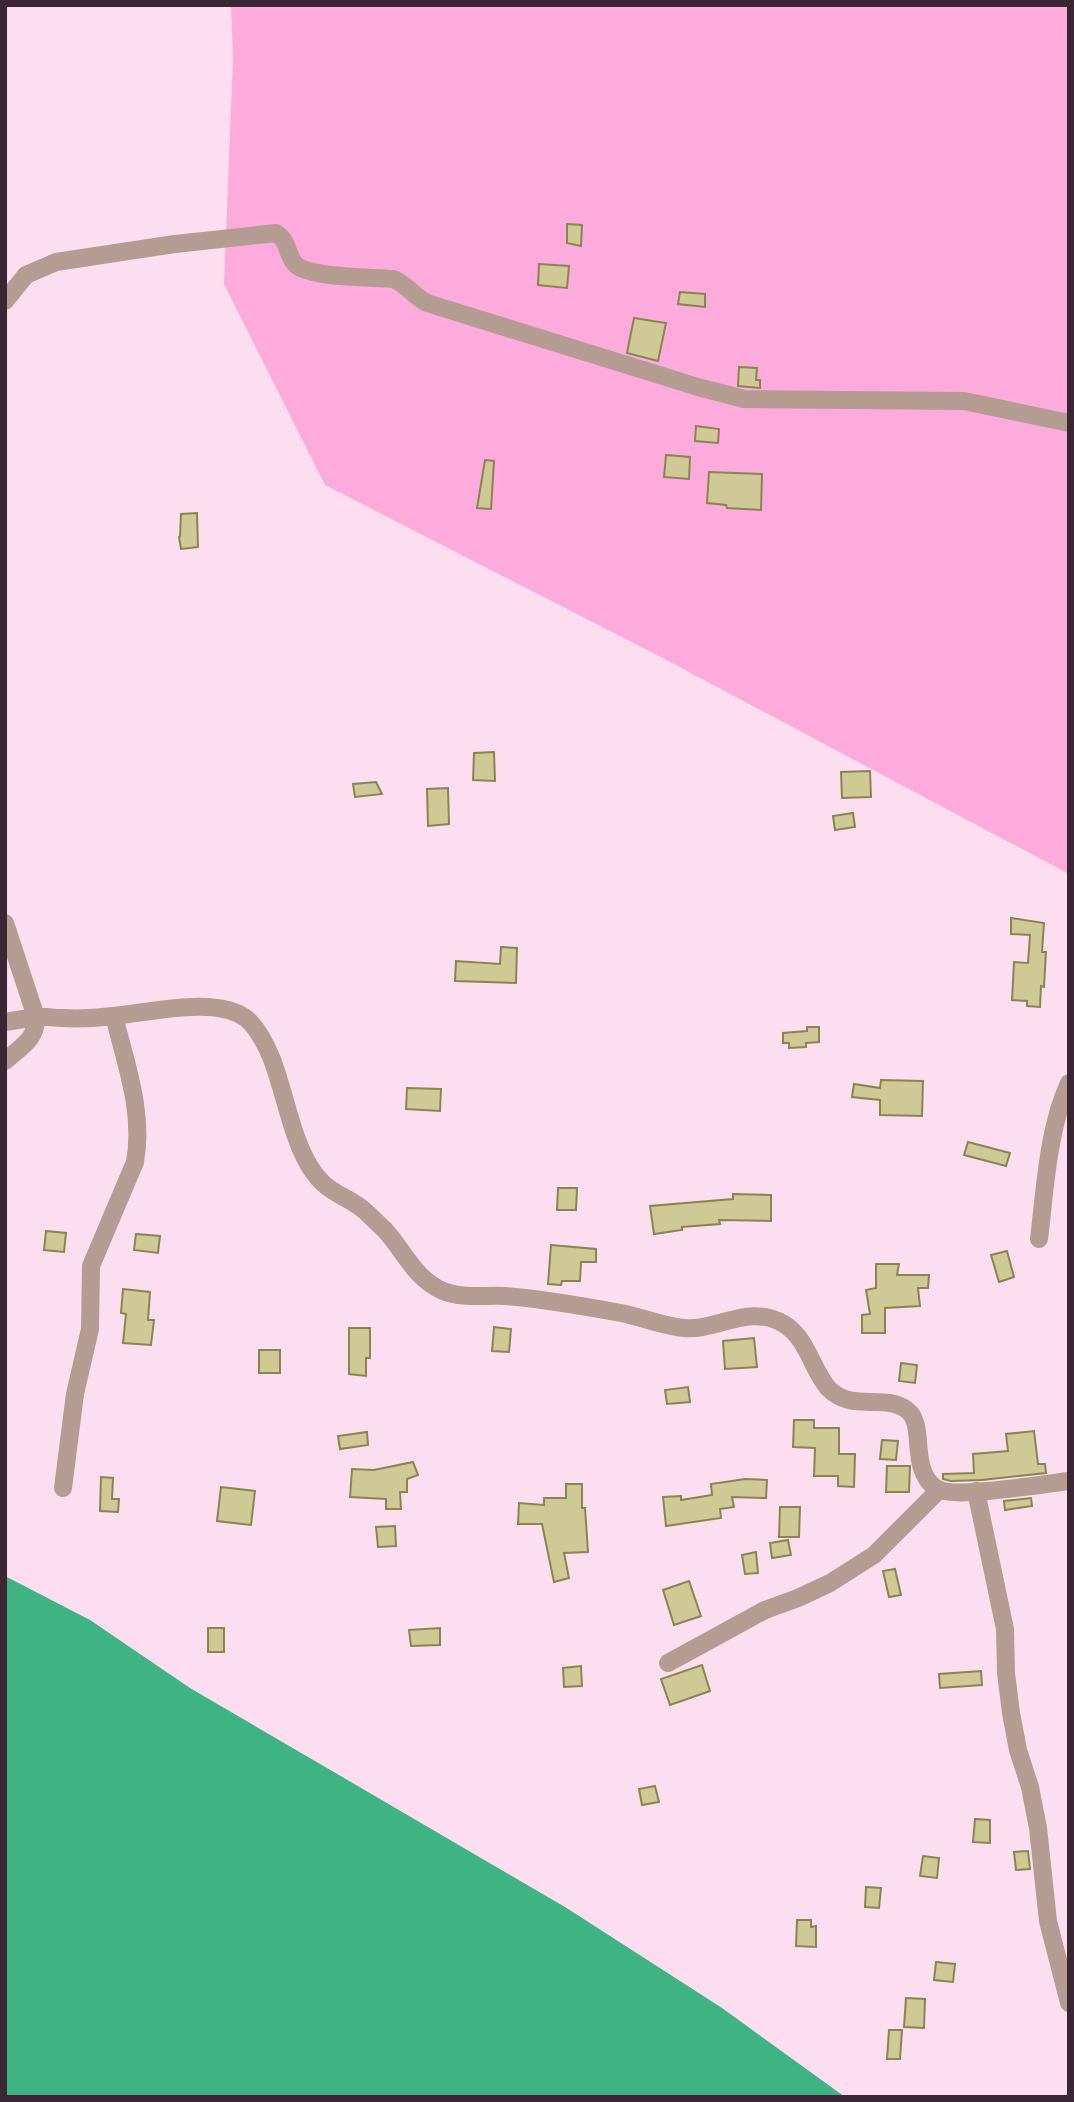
<svg xmlns="http://www.w3.org/2000/svg" width="1074" height="2102" viewBox="0 0 1074 2102" font-family="'Titillium Web',sans-serif">
<rect width="100%" height="100%" fill="#fddef0"/>
<polygon fill="#fdaadd" points="231,5 1069,5 1069,874 655,654 325,485 224,284 233,59"/>
<polygon fill="#3eb383" points="5,1576 90,1620 190,1688 565,1907 722,2008 845,2097 5,2097"/>
<g fill="#cfc995" stroke="#8a8452" stroke-width="2">
<polygon points="567,224 582,225 581,246 567,243"/>
<polygon points="539,264 569,266 567,288 538,285"/>
<polygon points="680,292 705,294 705,307 678,304"/>
<polygon points="634,318 666,323 658,361 627,353"/>
<polygon points="739,367 757,368 756,380 760,380 760,388 738,386"/>
<polygon points="696,426 719,429 718,443 695,441"/>
<polygon points="666,455 690,457 689,479 664,477"/>
<polygon points="485,460 494,461 491,509 477,508"/>
<polygon points="709,472 762,474 761,510 727,508 726,505 707,503"/>
<polygon points="197,513 198,547 181,549 179,537 180,536 181,514"/>
<polygon points="494,752 495,781 473,780 474,753"/>
<polygon points="870,771 871,797 842,798 841,772"/>
<polygon points="376,782 382,794 355,797 353,784"/>
<polygon points="448,788 449,824 428,826 427,789"/>
<polygon points="853,813 855,827 835,830 833,816"/>
<polygon points="1011,918 1044,923 1042,952 1046,952 1044,987 1041,986 1040,1007 1027,1006 1027,1001 1012,1000 1014,962 1028,963 1030,935 1011,934"/>
<polygon points="501,947 517,948 516,983 455,981 456,961 500,964"/>
<polygon points="807,1027 819,1027 819,1042 806,1043 806,1047 789,1048 789,1043 783,1043 783,1033 807,1031"/>
<polygon points="881,1080 923,1081 922,1116 880,1115 880,1100 852,1097 854,1084 880,1088"/>
<polygon points="407,1088 441,1089 440,1111 406,1109"/>
<polygon points="968,1142 1010,1153 1006,1166 964,1155"/>
<polygon points="558,1188 577,1188 576,1210 557,1210"/>
<polygon points="733,1194 771,1195 771,1221 719,1220 720,1224 682,1227 682,1230 654,1234 650,1206 733,1199"/>
<polygon points="46,1231 66,1233 64,1252 44,1250"/>
<polygon points="136,1234 160,1236 158,1253 134,1250"/>
<polygon points="551,1245 596,1249 596,1262 581,1262 580,1281 562,1281 561,1285 548,1284"/>
<polygon points="1007,1251 1014,1277 999,1282 991,1255"/>
<polygon points="876,1264 899,1264 897,1275 929,1275 928,1288 918,1288 920,1306 885,1308 885,1333 862,1333 862,1315 870,1314 866,1290 876,1288"/>
<polygon points="123,1289 150,1292 148,1320 154,1320 151,1345 123,1343 126,1314 121,1313"/>
<polygon points="494,1327 511,1329 509,1352 492,1351"/>
<polygon points="349,1328 370,1328 370,1358 366,1358 366,1376 349,1374"/>
<polygon points="754,1338 757,1367 725,1369 723,1341"/>
<rect x="259" y="1350" width="21" height="23"/>
<polygon points="901,1363 917,1365 915,1383 899,1381"/>
<polygon points="688,1387 690,1402 667,1404 665,1390"/>
<polygon points="794,1420 814,1420 814,1428 839,1428 839,1454 855,1454 854,1487 838,1486 838,1476 814,1476 815,1448 793,1447"/>
<polygon points="1034,1431 1038,1464 1045,1464 1046,1473 982,1480 951,1481 943,1479 943,1474 974,1473 973,1454 1008,1451 1006,1434"/>
<polygon points="367,1432 368,1445 340,1449 338,1436"/>
<polygon points="882,1440 898,1441 896,1460 880,1459"/>
<polygon points="413,1462 418,1475 407,1479 407,1492 400,1492 401,1509 386,1509 386,1499 350,1497 352,1469 374,1470"/>
<polygon points="887,1466 910,1466 909,1492 886,1492"/>
<polygon points="101,1477 113,1478 112,1499 119,1499 118,1512 100,1511"/>
<polygon points="745,1479 767,1480 766,1498 732,1497 734,1507 720,1509 721,1518 666,1526 663,1497 681,1496 681,1500 712,1495 711,1484"/>
<polygon points="566,1484 582,1484 582,1508 585,1508 588,1552 564,1553 569,1578 554,1582 542,1524 518,1524 519,1503 544,1505 544,1498 566,1498"/>
<polygon points="221,1487 255,1491 251,1525 217,1521"/>
<polygon points="1031,1498 1032,1506 1005,1510 1004,1501"/>
<polygon points="780,1507 800,1507 799,1537 779,1537"/>
<polygon points="395,1526 396,1546 378,1547 376,1527"/>
<polygon points="788,1540 791,1555 772,1558 770,1543"/>
<polygon points="756,1552 758,1573 745,1574 742,1555"/>
<polygon points="895,1569 901,1595 889,1597 883,1571"/>
<polygon points="689,1581 701,1616 674,1625 663,1590"/>
<rect x="208" y="1628" width="16" height="24"/>
<polygon points="440,1628 440,1645 411,1646 409,1630"/>
<polygon points="702,1665 710,1691 670,1705 661,1679"/>
<polygon points="581,1666 582,1686 564,1687 563,1668"/>
<polygon points="981,1671 982,1685 940,1688 939,1674"/>
<polygon points="655,1786 659,1802 642,1805 639,1789"/>
<polygon points="975,1819 990,1820 990,1843 973,1842"/>
<polygon points="1028,1851 1030,1869 1016,1870 1014,1852"/>
<polygon points="923,1856 939,1858 937,1878 920,1876"/>
<polygon points="866,1887 881,1888 879,1908 865,1907"/>
<polygon points="797,1920 811,1920 811,1927 816,1926 816,1947 796,1946"/>
<polygon points="936,1962 955,1964 953,1982 934,1980"/>
<polygon points="906,1998 925,1999 924,2028 904,2027"/>
<polygon points="889,2030 902,2030 900,2059 887,2059"/>
</g>
<g fill="none" stroke-linecap="round" stroke-linejoin="round">
<g stroke="#b49c93" stroke-width="18">
<path d="M5 301 26 275 56 262 175 244 276 233C290 242 286 255 296 265 310 278 372 277 393 279 407 284 413 296 427 303L698 387 744 399 964 401 1069 423"/>
<path d="M5 923 36 1017C45 1016 53 1018 62 1018 78 1019 97 1018 113 1016 149 1013 217 995 247 1019 257 1028 266 1045 271 1057 285 1092 291 1136 310 1167 326 1192 338 1192 360 1207 368 1213 376 1222 384 1229 403 1249 414 1278 441 1290 460 1299 484 1295 505 1296 543 1299 583 1306 621 1313 642 1317 662 1326 684 1328 718 1331 749 1303 784 1324 807 1338 812 1369 828 1388 851 1413 885 1393 907 1410 919 1419 917 1439 919 1452 920 1466 925 1484 940 1490 959 1498 1044 1484 1069 1481"/>
<path d="M5 1022 36 1017C37 1039 21 1047 5 1061"/>
<path d="M1039 1239C1045 1190 1048 1128 1069 1083"/>
<path d="M63 1488 75 1394 90 1329 91 1266 135 1162C144 1113 126 1064 114 1016"/>
<polyline points="976,1491 1005,1629 1006,1673 1011,1713 1018,1750 1030,1787 1038,1828 1048,1921 1069,2003"/>
<polyline points="668,1663 765,1610 798,1598 830,1583 874,1555 939,1490"/>
</g>
</g>
<rect width="1074" height="2102" fill="none" stroke="#3a2733" stroke-width="14"/>
</svg>
